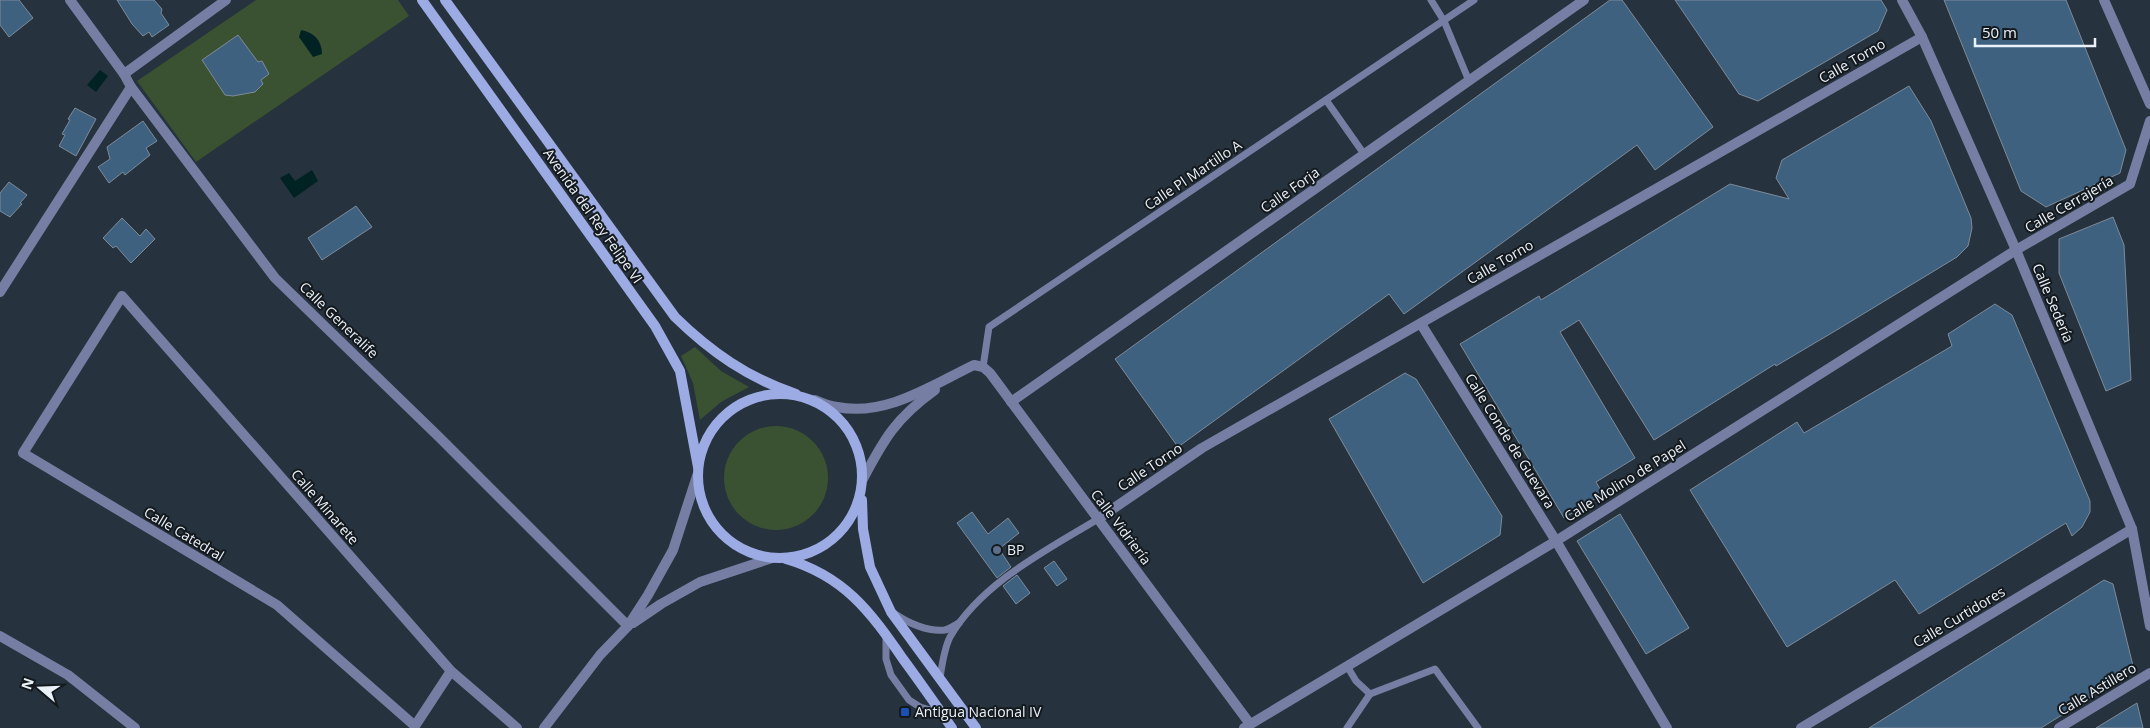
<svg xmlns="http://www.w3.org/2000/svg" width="2150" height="728" viewBox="0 0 2150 728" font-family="'Open Sans',sans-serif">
<rect width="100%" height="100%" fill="#26323d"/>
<g fill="#3a5231">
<polygon points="256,0 398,0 409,16 196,162 137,81"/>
<polygon points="695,347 721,371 749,387 721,402 700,420 693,383 681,356"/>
<circle cx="776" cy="478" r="52"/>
</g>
<g fill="#002223">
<path d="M301 30C313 32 322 40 322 54L313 57 299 37Z"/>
<polygon points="100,70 108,76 96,92 87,85"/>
<polygon points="312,170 318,181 294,198 280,178 289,173 295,181"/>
</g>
<g fill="#3f6180" stroke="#7d8b99">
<polygon points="0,0 19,0 33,18 9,37 0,25"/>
<polygon points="117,0 154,0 162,9 161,13 169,25 152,37 149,32 143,36 132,24"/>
<polygon points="1610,0 1622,0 1713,127 1655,170 1637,145 1404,314 1389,294 1178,447 1115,359"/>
<polygon points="1675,0 1881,0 1887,10 1878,31 1758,101 1739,94"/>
<polygon points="1944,0 2066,0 2126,150 2120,173 2046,207 2021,191"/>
<polygon points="238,35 258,62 262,61 269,74 261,80 263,84 255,92 233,96 225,95 202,60"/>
<polygon points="1909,86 1931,121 1971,218 1972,228 1968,246 1957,257 1840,328 1776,366 1775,364 1654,440 1579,320 1560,332 1635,458 1596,482 1603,494 1564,518 1460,344 1539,296 1541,300 1730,184 1789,199 1776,178 1782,160"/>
<polygon points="75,108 96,119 76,156 59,146 65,135 62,134 70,120 68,119"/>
<polygon points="143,121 157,141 146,148 150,155 125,175 123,172 109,183 98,167 110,159 107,147"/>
<polygon points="9,182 27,195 20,203 22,204 10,217 0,211 0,193"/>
<polygon points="356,206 372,227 322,260 308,238"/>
<polygon points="2113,217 2124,245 2131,380 2106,391 2059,273 2059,239"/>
<polygon points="122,218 140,236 146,229 155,239 131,263 116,246 113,248 103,238"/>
<polygon points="1995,304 2012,315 2090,501 2090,512 2082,527 2072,536 2066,523 1919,614 1895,580 1787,647 1690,490 1797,422 1804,433 1952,346 1948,334"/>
<polygon points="1405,373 1416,379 1502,516 1500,535 1423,583 1329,419"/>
<polygon points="972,512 988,534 1008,518 1019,533 999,549 1011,567 997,578 957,523"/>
<polygon points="1620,514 1689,628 1646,654 1577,541"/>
<polygon points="1054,561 1067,579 1057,586 1044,568"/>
<polygon points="1017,575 1030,593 1016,604 1003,586"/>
<polygon points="2104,580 2113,584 2134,670 2041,728 1869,728"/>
<polygon points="2137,703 2143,728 2096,728"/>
</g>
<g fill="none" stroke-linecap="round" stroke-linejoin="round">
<g stroke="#767fa3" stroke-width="7">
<polyline points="1431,0 1444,21 1469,81"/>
<polyline points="1326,100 1364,154"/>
<polyline points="983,367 989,327 1474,0"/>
<path d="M895 614C908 623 928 632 945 630 949 629 955 625 959 623"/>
<polyline points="886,635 886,659 891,675 909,700 920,707 941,713"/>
<polyline points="1347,666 1356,681 1370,694"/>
<path d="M940 678C942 665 944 649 950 637 981 583 1047 550 1098 519"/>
<polyline points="1347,728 1370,694 1435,669 1478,728"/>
</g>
<g stroke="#767fa3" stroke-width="10">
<polyline points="70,0 124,74 131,87 275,278 440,438 628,626"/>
<polyline points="1902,0 1922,37 2016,250 2132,529 2150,626"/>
<polyline points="2104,0 2150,104"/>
<polyline points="124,74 226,0"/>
<polyline points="0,292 131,87"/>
<polyline points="1421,324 1556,541 1667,728"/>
<path d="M815 400C822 403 830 406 837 407 886 417 932 385 974 365L983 367 990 373 1250 724"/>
<polyline points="1011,402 1584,0"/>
<path d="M863 479C884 439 896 418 935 390"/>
<polyline points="1098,519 1202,448 1922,37"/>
<polyline points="0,636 68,675 135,728"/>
<polyline points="451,671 415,726 277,605 23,453 122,296 451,671 517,728"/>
<polyline points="1244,728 1556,541 2016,250 2130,184 2150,121"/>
<polyline points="1801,728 2132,529"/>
<polyline points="2059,728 2150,673"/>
</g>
<g stroke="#767fa3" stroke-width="10">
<polyline points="633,623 661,604 700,582 772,558"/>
<polyline points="544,728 600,655 628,626 648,595 673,550 698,473"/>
</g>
<g stroke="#9dabe5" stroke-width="10">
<polyline points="422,0 655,326 680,371 698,467"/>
<path d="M445 0 675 317C711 352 748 378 796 394"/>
<circle cx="780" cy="476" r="82"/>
<polyline points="862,500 863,529 870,567 891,612 976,728"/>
<path d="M786 559C844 576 870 611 903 659 920 682 936 705 952 728"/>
</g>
</g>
<circle fill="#5c6f8a" stroke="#14191e" stroke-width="2" cx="997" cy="550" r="5"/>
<rect fill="#1a4fb4" stroke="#14191e" stroke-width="2" x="900" y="707" width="10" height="10" rx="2.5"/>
<g text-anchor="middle" stroke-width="4" stroke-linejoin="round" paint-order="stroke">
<g font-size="14" fill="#eaf2f9" stroke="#14191e">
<text transform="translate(1852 61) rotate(-30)" y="5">Calle Torno</text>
<text transform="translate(1193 175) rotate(-34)" y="5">Calle Pl Martillo A</text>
<text transform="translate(1290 190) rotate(-35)" y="5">Calle Forja</text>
<text transform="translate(2069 204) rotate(-30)" y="5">Calle Cerrajería</text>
<text transform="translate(593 216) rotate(55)" y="5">Avenida del Rey Felipe VI</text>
<text transform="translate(1500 262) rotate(-30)" y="5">Calle Torno</text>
<text transform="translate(2053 303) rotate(67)" y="5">Calle Sedería</text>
<text transform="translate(339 320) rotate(44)" y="5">Calle Generalife</text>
<text transform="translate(1510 441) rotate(58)" y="5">Calle Conde de Guevara</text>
<text transform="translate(1150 467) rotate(-34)" y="5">Calle Torno</text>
<text transform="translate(1625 481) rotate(-32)" y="5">Calle Molino de Papel</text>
<text transform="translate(325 507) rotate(49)" y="5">Calle Minarete</text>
<text transform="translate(1121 527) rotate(53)" y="5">Calle Vidriería</text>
<text transform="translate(184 534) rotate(31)" y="5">Calle Catedral</text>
<text transform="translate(1959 617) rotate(-31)" y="5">Calle Curtidores</text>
<text transform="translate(2097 689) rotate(-31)" y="5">Calle Astillero</text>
</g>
<g font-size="14" fill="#eaf2f9" stroke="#14191e" text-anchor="start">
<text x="1007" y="555">BP</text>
<text x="915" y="717">Antigua Nacional IV</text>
</g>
</g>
<g transform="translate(40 688) rotate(289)" stroke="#14191e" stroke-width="4" paint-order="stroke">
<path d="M0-4L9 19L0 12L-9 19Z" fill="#eaf2f9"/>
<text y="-8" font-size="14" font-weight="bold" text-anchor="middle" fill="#eaf2f9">N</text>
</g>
<path d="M1975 38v8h120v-8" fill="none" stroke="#eaf2f9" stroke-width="2.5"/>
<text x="1982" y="38" font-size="15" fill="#eaf2f9" stroke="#14191e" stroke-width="4" paint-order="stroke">50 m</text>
</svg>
